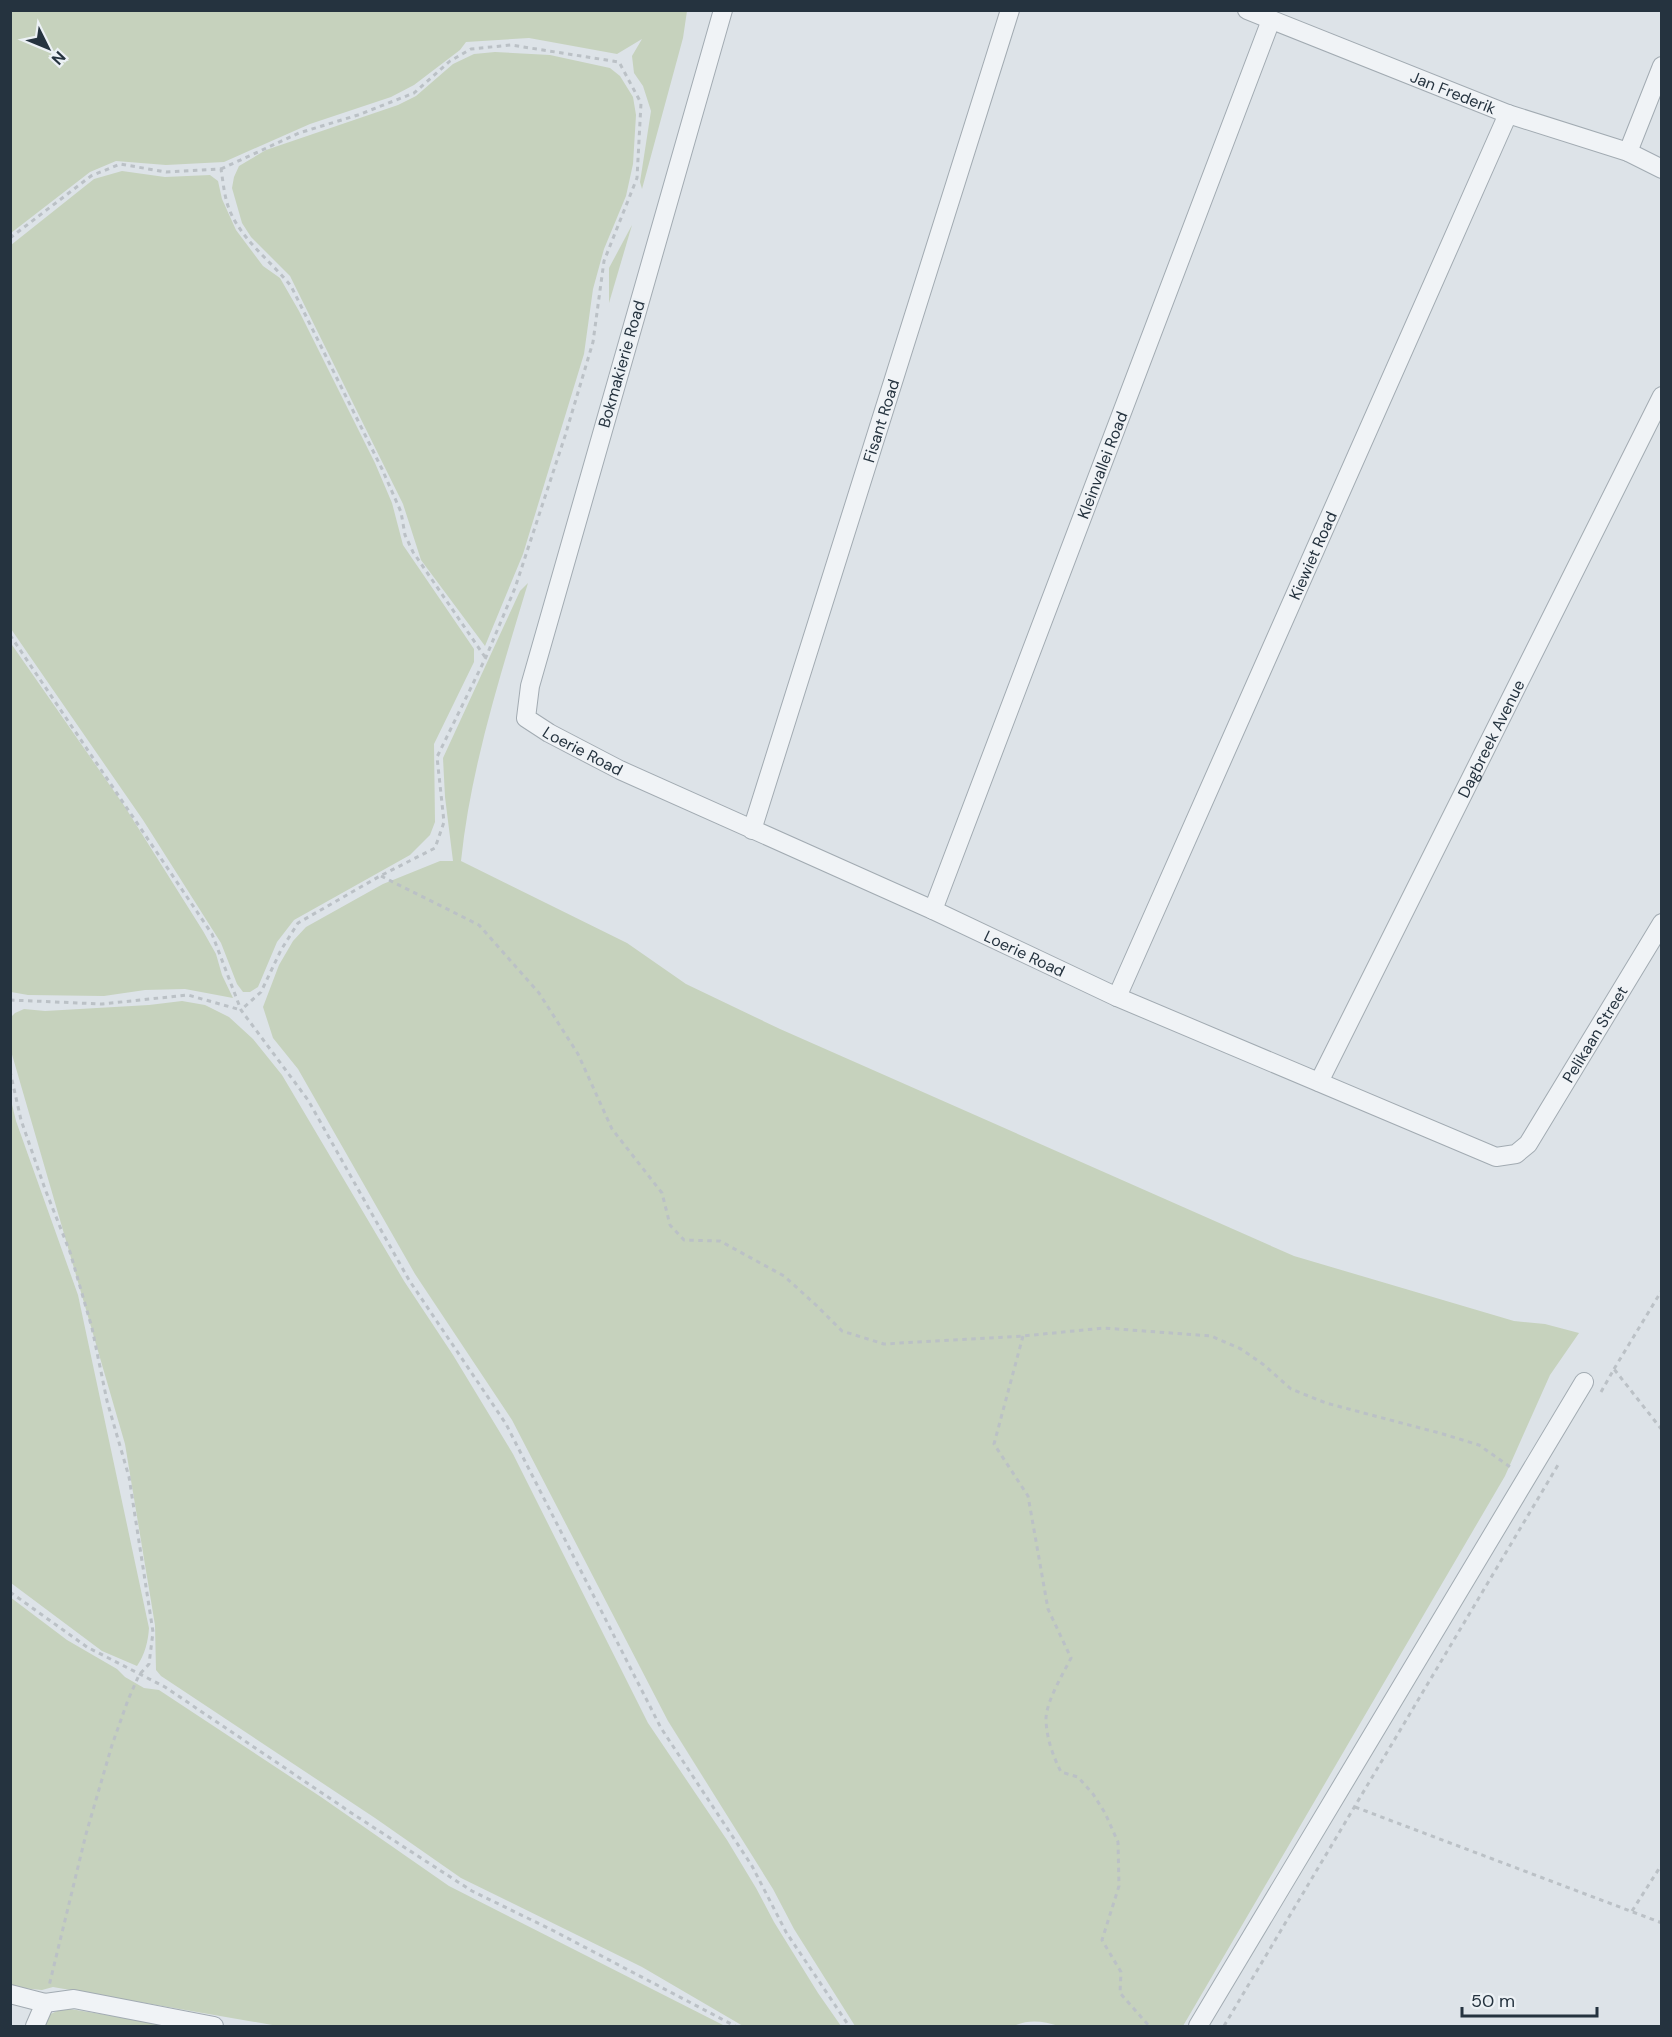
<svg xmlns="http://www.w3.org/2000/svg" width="1672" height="2037" viewBox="0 0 1672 2037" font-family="'DM Sans',sans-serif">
<rect width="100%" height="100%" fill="#dde3e8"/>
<g fill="#c6d2bd">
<polygon points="11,10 687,10 687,11 683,38 642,189 640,182 651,111 643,86 634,73 632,56 642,39 617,54 529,38 466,42 460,50 414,85 391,97 310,124 224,162 166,165 116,161 90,172 11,233"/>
<polygon points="495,52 550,55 610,68 620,76 633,97 636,115 633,164 626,196 604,249 593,289 584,354 523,554 485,646 421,560 403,504 290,276 251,237 242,223 232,188 234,177 239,166 266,150 398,105 416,96 453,64 474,54"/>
<polygon points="122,171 165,177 210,175 218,181 222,199 236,230 263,266 280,278 299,311 375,463 392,503 403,545 474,649 474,662 434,744 435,822 430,835 410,855 294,920 277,942 258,987 250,992 243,992 237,984 221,943 143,820 11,629 11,245 94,179"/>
<polygon points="632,225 609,303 609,268"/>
<path d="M528 583C501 674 471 765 461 861L627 943 686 984 780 1029 1294 1256 1514 1321 1545 1324 1579 1333 1550 1375 1505 1476 1183 2026H1059C1043 2021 1029 2019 1014 2026H855L794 1929 773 1889 668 1721 512 1420 415 1274 298 1069 273 1038 263 1007 279 965 293 941 306 927 383 884 440 861H453L445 797 443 758 520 591Z"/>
<polygon points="10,642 125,807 203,931 216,954 222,975 233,998 185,989 145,990 104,996 28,995 11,992"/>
<polygon points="182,1001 205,1005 229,1017 253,1039 282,1075 404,1281 453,1355 513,1454 648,1723 727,1840 756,1888 774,1922 818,1993 841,2026 743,2026 642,1967 461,1878 375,1818 161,1676 156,1670 155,1625 125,1444 11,1051 10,1018 15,1013 24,1009 45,1011 149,1005"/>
<path d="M10 1096 16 1121 78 1295 149 1628C148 1642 145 1654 137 1666L102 1651 11 1583Z"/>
<polygon points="10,1597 67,1640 117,1669 125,1677 144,1688 159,1690 321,1797 449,1886 725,2026 278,2026 53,1987 42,1990 11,1987"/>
<polygon points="64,2008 174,2026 41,2026 46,2016"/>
</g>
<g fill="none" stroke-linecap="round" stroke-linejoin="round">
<defs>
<g id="street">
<path id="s1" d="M723 10 530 686 526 718 549 733 620 770 933 910 1117 997 1496 1157 1516 1154 1528 1144 1662 923"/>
<path id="s2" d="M1247 10 1508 114 1628 152 1662 169"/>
<polyline points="1628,152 1662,66"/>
<path id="s3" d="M752 830 1010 10"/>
<path id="s4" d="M933 910 1271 20"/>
<path id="s5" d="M1117 997 1508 114"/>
<path id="s6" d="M1319 1082 1662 396"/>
<polyline points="10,1994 45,2003 35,2026"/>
<polyline points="45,2003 74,1999 214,2026"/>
<polyline points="1198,2026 1584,1382"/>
</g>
</defs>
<use href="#street" stroke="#a2abb2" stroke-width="20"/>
<g stroke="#bbc1c6" stroke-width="3" stroke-dasharray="4.5 4.5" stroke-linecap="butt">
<polyline points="221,169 299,133 358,115 414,93 450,61 471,49 511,45 619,62 641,103 637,178 604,261 593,342 565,436 515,588 486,657 437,757 444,822 435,848 380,876 298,923 281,950 261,992 241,1010"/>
<path d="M10 238 91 176 120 164 166 172 221 169C223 181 224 194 228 206 239 238 270 260 291 286L382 469 401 512 405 535 413 552 485 657"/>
<polyline points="10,635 212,934 241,1010 308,1100 409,1280 506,1424 661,1728 752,1866 786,1932 849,2026"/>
<polyline points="381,876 479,925 539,993 578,1054 612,1129 662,1193 670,1225 684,1240 720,1241 784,1276 816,1305 842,1331 884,1344 1023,1336 1104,1328 1211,1336 1241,1349 1264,1365 1291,1389 1326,1403 1443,1434 1479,1445 1513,1469"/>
<polyline points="10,1000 102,1004 188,995 241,1010"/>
<polyline points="10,1071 21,1120 45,1189 70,1252 92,1328 107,1401 129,1477 153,1632 149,1664 139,1675 128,1700 112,1745 86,1834 49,1986"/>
<path d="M1023 1336 994 1444 1028 1496 1048 1609 1071 1658C1063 1674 1047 1700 1046 1718 1046 1737 1053 1756 1061 1772L1078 1777 1093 1794 1105 1813 1118 1842 1119 1886 1102 1940 1121 1972 1120 1993 1149 2026"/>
<polyline points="1614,1369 1662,1290"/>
<polyline points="1601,1392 1614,1369 1662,1430"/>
<polyline points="10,1592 87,1647 165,1687 356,1816 472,1891 552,1930 735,2026"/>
<polyline points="1355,1807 1662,1923"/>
<polyline points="1632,1911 1662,1864"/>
<polyline points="1224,2026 1558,1465"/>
</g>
<use href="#street" stroke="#f0f3f6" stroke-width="18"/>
</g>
<g text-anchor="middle" stroke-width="4.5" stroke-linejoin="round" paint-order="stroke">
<g font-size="16" fill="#25333f" stroke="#ecf1f5">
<text dy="6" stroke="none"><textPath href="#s2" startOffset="222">Jan Frederik</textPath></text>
<text transform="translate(621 364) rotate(-74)" y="6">Bokmakierie Road</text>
<text dy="6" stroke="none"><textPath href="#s3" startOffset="429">Fisant Road</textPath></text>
<text dy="6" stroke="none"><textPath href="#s4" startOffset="476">Kleinvallei Road</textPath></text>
<text dy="6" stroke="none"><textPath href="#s5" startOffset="483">Kiewiet Road</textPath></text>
<text dy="6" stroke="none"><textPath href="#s6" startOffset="384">Dagbreek Avenue</textPath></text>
<text dy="6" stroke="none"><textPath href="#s1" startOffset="801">Loerie Road</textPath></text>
<text dy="6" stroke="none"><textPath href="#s1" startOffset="1287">Loerie Road</textPath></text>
<text dy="6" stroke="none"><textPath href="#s1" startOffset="1965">Pelikaan Street</textPath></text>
</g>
</g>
<rect width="1672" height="2037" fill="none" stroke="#25333f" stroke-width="24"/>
<g transform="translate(48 48) rotate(133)" stroke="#ecf1f5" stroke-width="4.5" paint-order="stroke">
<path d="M0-4.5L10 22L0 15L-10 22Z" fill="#25333f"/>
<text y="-9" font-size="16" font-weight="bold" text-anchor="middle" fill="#25333f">N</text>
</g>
<path d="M1462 2007v9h135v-9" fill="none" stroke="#25333f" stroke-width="3"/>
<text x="1471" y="2007" font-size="18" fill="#25333f" stroke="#ecf1f5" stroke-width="4.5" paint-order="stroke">50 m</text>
</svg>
